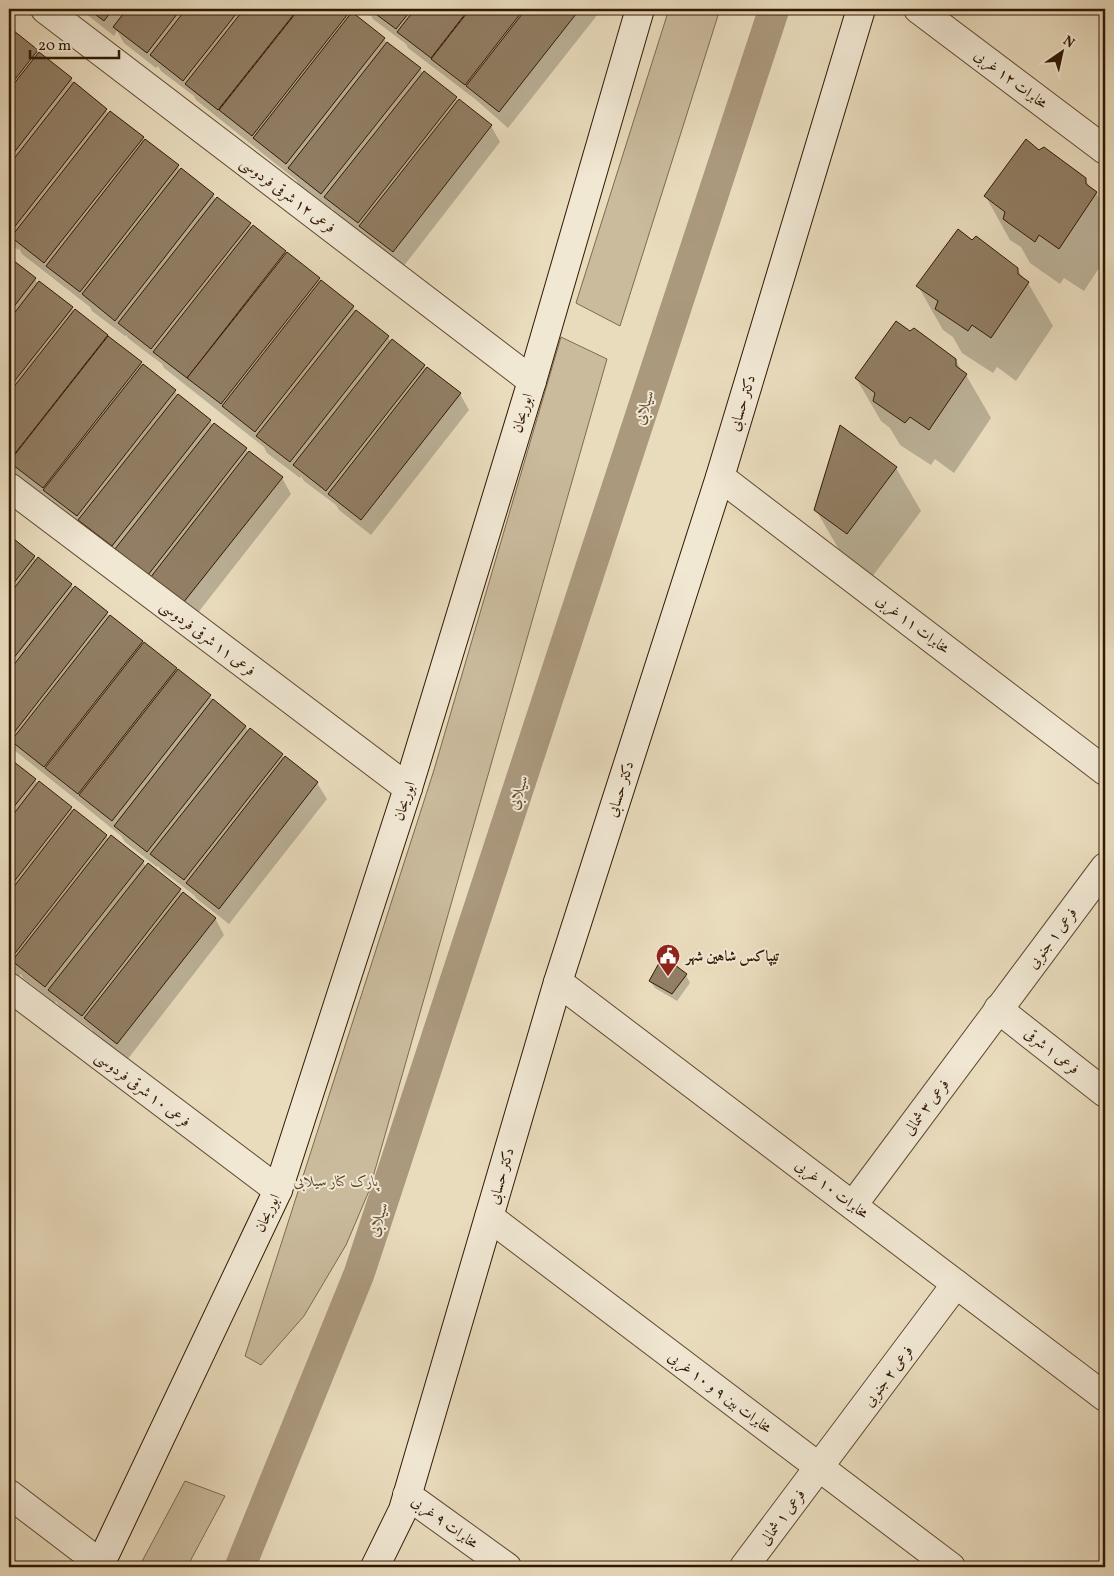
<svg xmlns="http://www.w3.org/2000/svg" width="1114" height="1576" viewBox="0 0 1114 1576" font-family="Vollkorn,Amiri,serif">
<rect width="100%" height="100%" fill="#e9dcbd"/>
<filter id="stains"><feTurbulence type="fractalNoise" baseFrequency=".004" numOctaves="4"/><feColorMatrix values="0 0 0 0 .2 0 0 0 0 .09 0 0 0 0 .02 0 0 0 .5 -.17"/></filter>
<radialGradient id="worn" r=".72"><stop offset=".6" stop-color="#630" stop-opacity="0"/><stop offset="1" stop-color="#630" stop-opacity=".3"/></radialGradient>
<g fill="#cabb9d" stroke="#7e6a50">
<polygon points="669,9 720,9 620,326 576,303"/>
<polygon points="561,337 607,359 369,1191 346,1245 304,1316 261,1365 245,1356 434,770"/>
<polygon points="185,1481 225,1496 187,1567 139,1567"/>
</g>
<g fill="#0003">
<polygon points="80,9 348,9 384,39 387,44 420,69 423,74 456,98 458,102 491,126 500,142 403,267 370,242 368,238 335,213 332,208 331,210 299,185 296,180 196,100 194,96 161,71 158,66 156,68 124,43 117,31 114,36"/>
<polygon points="360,9 602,9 508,128 475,99 408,48 406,44 373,19 370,14 369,16"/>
<polygon points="9,29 71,79 74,84 106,110 109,115 143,138 145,142 178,166 180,171 213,195 216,200 250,224 252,228 253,227 353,307 356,312 388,337 391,342 424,365 427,370 460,394 469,410 371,535 339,510 336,505 304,481 301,476 300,478 267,453 264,447 164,368 162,364 129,339 126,335 125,336 92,311 90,307 22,254 19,248 18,250 9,243"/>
<polygon points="1085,179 1091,189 1096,193 1105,208 1105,259 1084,291 1064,278 1060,284 1030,263 1021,247 1010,240 986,197"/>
<polygon points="972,241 1017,269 1024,279 1028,283 1053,326 1016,381 997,367 993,373 962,353 953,337 943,330 918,286"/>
<polygon points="9,258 35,279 38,284 72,308 74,312 75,311 175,391 178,396 210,421 213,426 214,424 246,449 249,454 282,478 291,494 193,619 9,469"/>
<polygon points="956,360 962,372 966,375 991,418 954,473 935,459 931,465 900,445 890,428 881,421 856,378"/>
<polygon points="841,427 896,468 921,511 872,577 841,553 816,510"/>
<polygon points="9,537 34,557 37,561 71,584 74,590 75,588 107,613 110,617 176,669 246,727 248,731 282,755 285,759 317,783 327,799 229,924 197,899 194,895 161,870 158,866 157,867 125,842 121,836 88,809 9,746"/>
<polygon points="9,759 35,779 38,785 71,808 74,812 106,836 109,840 143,862 146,867 180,890 182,894 215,918 224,935 127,1060 94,1034 92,1030 59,1006 56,1001 55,1003 23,978 21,974 18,977 9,970"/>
<polygon points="686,975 690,983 677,1001 655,988 650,981"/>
</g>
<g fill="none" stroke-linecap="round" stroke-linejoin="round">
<polyline stroke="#ab997e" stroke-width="31" points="240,1567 359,1274 774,9"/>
</g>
<g fill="#917e64" stroke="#321803">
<polygon points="88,9 113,9 104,21"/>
<polygon points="127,9 181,9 147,53 113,27"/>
<polygon points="186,9 240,9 183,81 150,55"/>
<polygon points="244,9 298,9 218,110 185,84"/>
<polygon points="299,9 351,10 252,136 219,110"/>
<polygon points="369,9 412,9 396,29"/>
<polygon points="415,9 469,9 431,58 397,32"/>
<polygon points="470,9 524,9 465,85 431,59"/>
<polygon points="526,9 580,9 499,112 466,86"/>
<polygon points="352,12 385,38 286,164 253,138"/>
<polygon points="9,27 38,50 9,87"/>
<polygon points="387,42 421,68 321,194 288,168"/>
<polygon points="39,52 72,78 9,159 9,90"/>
<polygon points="424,71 457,97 358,223 324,197"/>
<polygon points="74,82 107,109 9,234 9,165"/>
<polygon points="459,99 492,125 393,252 359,226"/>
<polygon points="110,111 144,137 44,263 11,237"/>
<polygon points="145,139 179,165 80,292 46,266"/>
<polygon points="1026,139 1039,150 1044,147 1086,178 1086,184 1097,192 1059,249 1039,235 1035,242 1003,219 1005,212 984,196"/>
<polygon points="181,168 214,194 115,321 82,294"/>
<polygon points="217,197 251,223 151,349 118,323"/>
<polygon points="253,225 286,251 187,378 153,352"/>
<polygon points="958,229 972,240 976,236 1018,268 1018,274 1029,282 991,338 972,325 968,331 935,309 938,301 916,286"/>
<polygon points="287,252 320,278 221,404 187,378"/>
<polygon points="9,257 36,278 9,313"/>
<polygon points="321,280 354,306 255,432 222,406"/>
<polygon points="39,281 73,307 9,388 9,320"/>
<polygon points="75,309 108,335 9,461 9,393"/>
<polygon points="356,310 389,336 290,462 256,436"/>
<polygon points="896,321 910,331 914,328 956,359 956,366 967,374 929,430 910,417 905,423 873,401 875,393 855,378"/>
<polygon points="108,336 142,362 43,488 9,462"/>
<polygon points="392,339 425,365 326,491 293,465"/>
<polygon points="143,364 176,390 77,516 43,490"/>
<polygon points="427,367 461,393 361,520 328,494"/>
<polygon points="178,394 211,420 112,546 78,520"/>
<polygon points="214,423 247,448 148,575 115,549"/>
<polygon points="840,425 897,467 847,534 814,510"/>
<polygon points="249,451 283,477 183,603 150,578"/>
<polygon points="9,535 35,556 9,589"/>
<polygon points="38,557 72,584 9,664 9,595"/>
<polygon points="75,586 108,612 9,739 9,671"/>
<polygon points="110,615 143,641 44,767 11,741"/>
<polygon points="144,642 177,668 78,794 45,768"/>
<polygon points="178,669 211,695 112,821 79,795"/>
<polygon points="213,699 246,726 147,852 114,826"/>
<polygon points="250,728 283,754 184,880 150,854"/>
<polygon points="285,756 318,782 219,909 186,883"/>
<polygon points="9,758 36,779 9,813"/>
<polygon points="39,781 72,807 9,888 9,820"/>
<polygon points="74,809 107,835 9,961 9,893"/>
<polygon points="111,835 144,861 45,987 12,961"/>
<polygon points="148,863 181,889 82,1016 48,990"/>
<polygon points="183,892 216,918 117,1044 84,1018"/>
<polygon points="663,956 687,974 672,994 649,981"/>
</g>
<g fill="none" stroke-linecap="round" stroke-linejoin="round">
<defs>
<g id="minor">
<polyline points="45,9 532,381"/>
<polyline points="918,9 1105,150"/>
<polyline points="720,477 1105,771"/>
<polyline points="9,487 408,788"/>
<polyline points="558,982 1105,1397"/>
<polyline points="9,987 278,1190"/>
<polyline points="998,1009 1105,1093"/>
<polyline points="853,1205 1105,867"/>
<polyline points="489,1217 951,1567"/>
<polyline points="9,1494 101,1564"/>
<polyline points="407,1495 507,1567"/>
<polyline points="744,1567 956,1284"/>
</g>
<g id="secondary">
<polyline points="99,1567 278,1190 408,788 532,381 640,9"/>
<polyline points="375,1567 403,1510 558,982 720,477 861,9"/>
</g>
</defs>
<use href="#minor" stroke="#604932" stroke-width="30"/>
<use href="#secondary" stroke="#321803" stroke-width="30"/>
<use href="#minor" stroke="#f1e8d4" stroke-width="28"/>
<use href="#secondary" stroke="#f1e8d4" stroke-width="28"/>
</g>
<defs>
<symbol id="civic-pin" viewBox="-11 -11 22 30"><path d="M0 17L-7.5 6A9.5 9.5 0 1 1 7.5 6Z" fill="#8f2418" stroke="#f1e8d4"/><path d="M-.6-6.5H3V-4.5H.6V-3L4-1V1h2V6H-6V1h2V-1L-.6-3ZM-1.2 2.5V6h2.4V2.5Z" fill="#fff"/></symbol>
</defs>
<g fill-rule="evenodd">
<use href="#civic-pin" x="654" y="942" width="28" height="38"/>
</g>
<g text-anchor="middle" stroke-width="4" stroke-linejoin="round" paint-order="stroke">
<g font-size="15" fill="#321803" stroke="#f1e8d4">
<text transform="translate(1011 79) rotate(37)" y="5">مخابرات ۱۲ غربی</text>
<text transform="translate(288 195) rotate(37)" y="5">فرعی ۱۲ شرقی فردوسی</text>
<text transform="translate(742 403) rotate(-73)" y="5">دکتر حسابی</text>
<text transform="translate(522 413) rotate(-73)" y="5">ابوریحان</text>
<text transform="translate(913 624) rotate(37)" y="5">مخابرات ۱۱ غربی</text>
<text transform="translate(208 638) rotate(37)" y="5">فرعی ۱۱ شرقی فردوسی</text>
<text transform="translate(620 789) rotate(-72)" y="5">دکتر حسابی</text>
<text transform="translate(404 801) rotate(-72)" y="5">ابوریحان</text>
<text transform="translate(1052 938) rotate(-53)" y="5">فرعی ۱ جنوبی</text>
<text transform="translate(1052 1051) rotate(38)" y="5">فرعی ۱ شرقی</text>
<text transform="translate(143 1089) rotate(37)" y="5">فرعی ۱۰ شرقی فردوسی</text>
<text transform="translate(926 1107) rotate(-53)" y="5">فرعی ۳ شمالی</text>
<text transform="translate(501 1176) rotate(-74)" y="5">دکتر حسابی</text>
<text transform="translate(832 1189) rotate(37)" y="5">مخابرات ۱۰ غربی</text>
<text transform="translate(267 1213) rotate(-65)" y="5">ابوریحان</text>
<text transform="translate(888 1376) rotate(-53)" y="5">فرعی ۲ جنوبی</text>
<text transform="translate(720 1392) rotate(37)" y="5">مخابرات بین ۹ و ۱۰ غربی</text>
<text transform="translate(782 1517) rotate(-53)" y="5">فرعی ۱ شمالی</text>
<text transform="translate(445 1522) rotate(36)" y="5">مخابرات ۹ غربی</text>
</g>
<g font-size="15" font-weight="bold" fill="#321803" stroke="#f1e8d4" text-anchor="start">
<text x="686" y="961">تیپاکس شاهین شهر</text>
</g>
<g font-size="15" font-style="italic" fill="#604931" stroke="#f1e8d4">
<text x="336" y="1186">پارک کنار سیلابی</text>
</g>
<g font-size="16" font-style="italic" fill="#624c34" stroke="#f1e8d4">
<text transform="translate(643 407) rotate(-72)" y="6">سیلابی</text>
<text transform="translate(517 792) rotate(-72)" y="6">سیلابی</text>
<text transform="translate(377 1219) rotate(-72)" y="6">سیلابی</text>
</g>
</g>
<rect width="1114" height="1576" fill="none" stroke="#e9dcbd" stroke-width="30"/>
<rect x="10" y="10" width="1094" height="1556" fill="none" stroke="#321803" stroke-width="2.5"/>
<rect x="15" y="15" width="1084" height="1546" fill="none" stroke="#321803"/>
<g transform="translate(1062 52) rotate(34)" stroke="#f1e8d4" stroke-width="4" paint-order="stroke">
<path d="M0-4L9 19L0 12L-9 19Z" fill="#321803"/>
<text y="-8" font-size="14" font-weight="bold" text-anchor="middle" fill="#321803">N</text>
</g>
<path d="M30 50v8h89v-8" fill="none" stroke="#321803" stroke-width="2.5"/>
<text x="38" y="50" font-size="15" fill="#321803" stroke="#f1e8d4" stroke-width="4" paint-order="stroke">20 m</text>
<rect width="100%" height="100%" filter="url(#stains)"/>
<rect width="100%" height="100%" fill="url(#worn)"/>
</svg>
